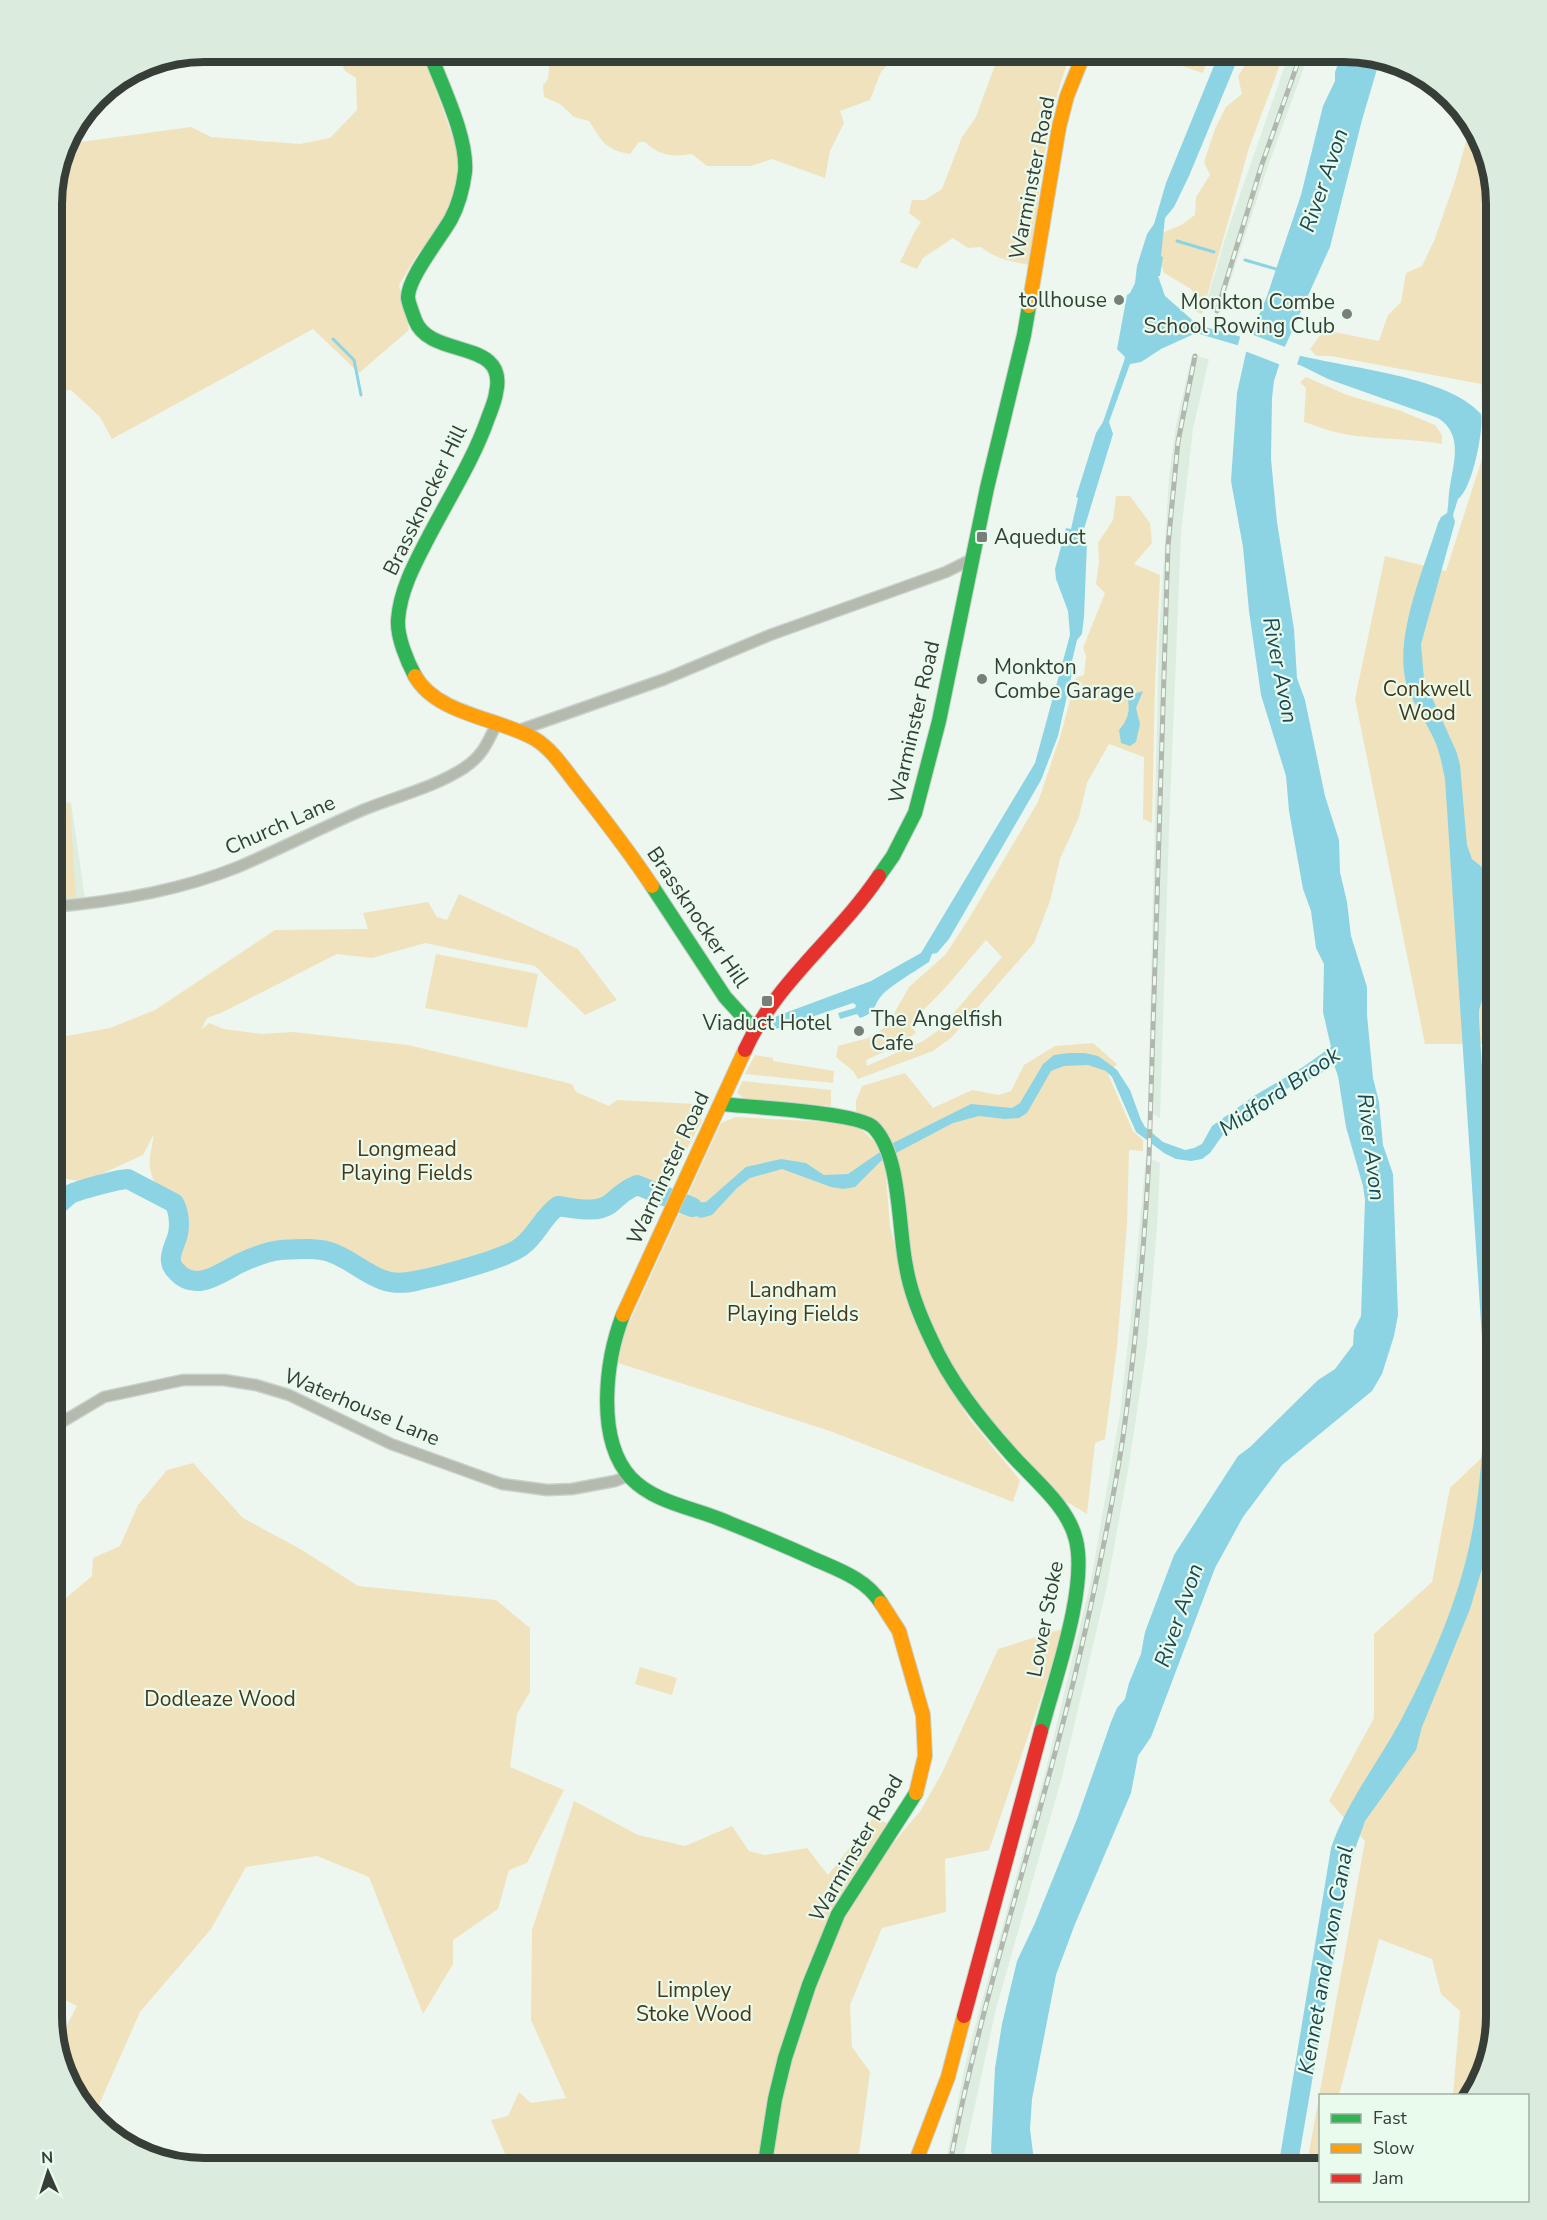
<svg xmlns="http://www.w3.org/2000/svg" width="1547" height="2220" viewBox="0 0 1547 2220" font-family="'Nunito Sans',sans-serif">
<rect width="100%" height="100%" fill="#edf7ef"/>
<g fill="#ddeee0">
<polygon points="1290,51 1310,51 1267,169 1220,312 1205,307 1228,229"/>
<polygon points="1192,355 1209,359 1193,429 1181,533 1169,831 1160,1118 1148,1111 1159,635 1169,478 1176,425"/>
<polygon points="71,802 85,899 51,901 51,803"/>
<polygon points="1146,1156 1160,1163 1157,1228 1147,1346 1128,1471 1107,1586 1062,1777 996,2009 961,2169 944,2169 968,2052 1046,1769 1091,1580 1120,1413 1133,1298"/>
</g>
<g fill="#f0e2bd" fill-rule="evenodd">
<polygon points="336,51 358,51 377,58 388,51 422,51 458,152 458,185 447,214 439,228 417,255 399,285 409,330 359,373 313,329 112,439 100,417 71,390 51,392 51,194 63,145 66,140 80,142 191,127 211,137 300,144 330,138 357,110 356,78 345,71"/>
<path d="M541 51H896L890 62 881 72 870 100 840 111 844 123 830 151 825 178 772 159 751 166H707L692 154C672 157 660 156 645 142H639L630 154C605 150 602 141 589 121L574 117 560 104 544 97 543 85 548 79 550 61Z"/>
<path d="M1000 51H1072C1044 119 1040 194 1030 265 1012 262 996 259 981 247L968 248 953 238 923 258 917 269 900 262C907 250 913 232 921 222L909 213 912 200H925L942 189 962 137 976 117Z"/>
<polygon points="1180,51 1211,51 1203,73 1176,64"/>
<path d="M1254 51H1285L1249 148 1202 314 1195 311 1193 307 1196 297 1191 289 1164 273C1159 260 1159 247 1162 233L1181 225 1195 215 1196 197 1210 175 1204 162 1215 129 1226 107 1242 94 1238 76Z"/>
<polygon points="1471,123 1475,127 1496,204 1496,1215 1485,1044 1425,1044 1355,699 1385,556 1446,571 1488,440 1482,413 1481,384 1331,356 1316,356 1310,349 1324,330 1379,341 1388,315 1401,302 1406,273 1422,266 1434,241 1456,178"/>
<path d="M1306 377 1347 395 1401 411 1435 425 1442 435V444C1409 438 1377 440 1344 434 1331 432 1317 426 1304 422L1306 388 1300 382Z"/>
<path d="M1116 496H1130L1150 523 1152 543 1134 564 1160 575 1155 685 1152 823 1143 819 1144 757 1109 744 1087 783 1079 817 1060 859 1050 901 1034 943 952 1037 933 1051 858 1079 853 1071 836 1057 838 1046 868 1038 887 1026 909 987 945 955 968 920 1038 802 1061 734 1076 678 1084 675 1086 656 1083 648 1105 593 1096 584 1099 562 1098 543 1113 520ZM986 940 1002 957 939 1030 923 1041 867 1066 866 1060 899 1045 916 1033 910 1024 946 987Z"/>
<polygon points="70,804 76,897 51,900 51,805"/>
<path d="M459 894 578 949 617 1000 585 1015 535 966 425 943 372 958 337 954 223 1012 207 1018 201 1030 209 1023 224 1029 262 1034 293 1032 408 1045 572 1084 576 1092 609 1106 617 1100 695 1104 702 1121 666 1187C639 1179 633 1174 610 1193 605 1197 601 1201 594 1202 579 1205 563 1201 548 1204L539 1215 535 1230 516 1250 394 1283 333 1248 301 1244 268 1248 200 1274 188 1272 182 1264 179 1251 186 1238 185 1219 180 1200 166 1189 156 1185C145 1165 151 1155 154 1134L143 1155 84 1182 51 1176V1039L110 1028 155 1010 275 930 368 929 363 913 428 902 437 917 447 920Z"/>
<polygon points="436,954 538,974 527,1028 425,1008"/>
<polygon points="1093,1043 1117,1064 1108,1074 1133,1131 1143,1140 1143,1151 1129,1150 1127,1226 1117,1347 1105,1439 1095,1443 1087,1514 1062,1499 1014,1450 959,1382 926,1316 908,1256 895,1159 856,1111 856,1101 862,1086 905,1073 933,1108 972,1090 999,1095 1011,1091 1024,1065 1055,1046"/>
<polygon points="755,1055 773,1058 773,1061 834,1071 833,1083 745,1074"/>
<polygon points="742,1081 831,1090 831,1106 746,1100 737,1093"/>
<polygon points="736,1117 848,1123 861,1129 875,1142 885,1165 890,1226 907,1296 948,1385 970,1420 1020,1480 1013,1502 830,1431 618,1363 624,1334 721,1123"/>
<polygon points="1496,1444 1496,2016 1476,2092 1472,2095 1453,2095 1460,2011 1441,1994 1432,1959 1379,1939 1339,2095 1320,2096 1320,2169 1306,2169 1365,1841 1329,1801 1374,1718 1374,1634 1432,1582 1450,1488"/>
<polygon points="193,1463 243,1518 302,1550 358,1586 496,1600 530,1628 530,1692 517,1714 510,1767 564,1790 527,1863 509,1870 498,1909 453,1940 453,1964 423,2014 369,1877 317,1856 246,1867 211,1929 140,2012 94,2116 72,2093 58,2042 77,2006 51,1993 51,1611 92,1576 93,1558 120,1546 138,1505 167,1470"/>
<polygon points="1065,1628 989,1850 945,1859 946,1912 882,1928 850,2005 852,2047 870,2072 857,2169 506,2169 508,2161 491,2120 508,2116 519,2092 531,2103 566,2098 531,2020 532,1930 574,1801 638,1835 685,1846 732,1826 749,1851 765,1855 807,1848 828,1875 873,1818 887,1823 884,1854 921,1810 943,1771 998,1649"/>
<polygon points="640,1667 677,1678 672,1695 635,1684"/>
</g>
<g fill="#8cd4e4">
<path d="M1220 51H1241L1189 176 1174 207 1165 218 1161 256 1163 257 1160 276H1158L1165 296 1198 325 1249 339 1267 296 1301 195 1323 106 1335 81V72L1343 51H1353L1380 59 1362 120 1330 247 1283 351C1336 368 1445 373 1481 414 1484 430 1472 490 1458 499L1453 515 1455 522 1421 644 1424 680 1457 753 1460 765 1467 845 1472 859 1483 868 1495 905V958L1479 1010V1020L1496 1285V1467L1491 1539 1470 1609 1422 1727 1416 1750 1365 1821 1353 1855 1329 1982 1297 2169H1278L1331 1848C1347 1801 1378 1763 1401 1720 1431 1663 1458 1602 1471 1538 1480 1493 1483 1448 1484 1402 1488 1392 1492 1377 1484 1368L1445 779C1442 765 1440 752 1434 739 1426 722 1415 706 1408 689 1391 642 1424 569 1438 523L1441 517 1447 513C1449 504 1448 495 1450 486 1454 461 1463 434 1438 418L1328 379 1302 366 1281 359 1274 381 1272 398 1271 459 1277 522 1294 629 1297 678 1305 700 1325 796 1339 840 1340 872 1347 902 1351 936 1367 987V1015L1373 1078 1379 1102 1383 1145 1393 1174 1398 1315 1394 1336 1382 1374 1372 1391 1282 1465 1243 1517 1215 1568 1151 1737 1138 1756 1131 1793 1075 1924 1056 1975 1032 2099 1030 2129 1035 2169H996L991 2151 995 2068 1002 2024 1017 1961 1035 1923 1077 1819 1111 1722 1117 1708 1125 1699 1129 1683 1141 1654 1145 1632 1174 1555 1238 1456 1250 1447 1318 1380 1335 1369 1353 1345 1354 1330 1361 1316 1365 1200 1363 1186 1346 1127 1338 1076 1334 1065 1315 1077 1288 1088 1253 1118 1227 1129 1210 1153 1202 1159 1191 1161 1176 1159 1164 1153 1136 1132 1112 1077 1106 1071 1088 1065 1064 1066 1051 1071 1027 1113 1019 1118 1005 1119 979 1116 953 1123 881 1161 855 1187 843 1189 831 1187 782 1169 750 1178 737 1188 712 1215 701 1218 673 1207 678 1197 691 1203 706 1202 746 1167 781 1159 806 1163 824 1175 848 1174 893 1143 971 1104 1012 1108 1020 1103 1043 1064 1054 1055 1069 1053H1085L1098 1056 1108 1063 1117 1070 1130 1090 1141 1120 1145 1127 1163 1142 1185 1150 1194 1148 1202 1144 1212 1126 1254 1096 1303 1067 1331 1047 1323 1012 1324 964 1316 948 1311 911 1303 889 1289 811 1286 776 1261 695 1249 611 1243 547 1231 481 1237 393 1247 348 1196 333 1161 349 1141 362 1130 364 1109 422 1113 434 1084 529 1083 536 1087 542 1084 617 1082 634 1077 640 1072 661 1074 665 1058 736 1041 780 949 939 937 953 932 954 929 962C917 970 890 986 882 995 872 1007 877 1012 860 1018L857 1014 840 1019 838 1013 855 1008 856 1005 853 1003 776 1029 772 1020 777 1016 871 981 921 953 1035 763 1070 635 1068 611 1056 579 1055 569 1066 528 1071 529 1078 498 1076 497 1096 433 1103 422 1124 361 1125 357 1117 349 1127 295 1130 293 1135 283 1137 266 1147 234 1154 224 1166 183Z"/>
<path d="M1143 691 1136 708 1140 724 1136 742 1130 746 1121 743 1119 730C1128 720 1131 710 1127 696Z"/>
</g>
<polygon fill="#edf7ef" points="1248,333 1301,353 1296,367 1282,363 1281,365 1237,348 1241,334 1247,336"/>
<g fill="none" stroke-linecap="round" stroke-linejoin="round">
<g stroke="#8cd4e4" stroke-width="3">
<polyline points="1177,241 1214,252"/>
<polyline points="1245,260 1276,269"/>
<polyline points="333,339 354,360 361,395"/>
</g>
<path stroke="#8cd4e4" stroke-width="20" d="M51 1211C57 1206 62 1200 69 1195 74 1191 123 1178 128 1179L174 1203C179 1211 180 1225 178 1234 175 1247 164 1260 177 1272 196 1292 219 1274 238 1264 251 1258 267 1251 281 1250 297 1249 321 1247 335 1254 352 1261 366 1274 383 1280 394 1284 408 1283 419 1280 440 1276 508 1258 522 1246 537 1235 543 1216 558 1206 574 1208 596 1214 610 1204 619 1196 625 1190 637 1185L692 1207"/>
<defs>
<g id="street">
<polyline points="517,731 665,679 770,635 946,572 972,559"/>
<path d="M51 907C112 902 181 890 238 867 280 849 321 828 363 810 397 796 433 788 464 768 482 756 487 744 496 725"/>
<polyline points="51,1432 57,1425 104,1397 183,1380 224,1380 256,1385 289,1395 391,1444 502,1484 547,1490 572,1489 615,1481 628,1476"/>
</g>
<g id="fast">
<path d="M415 676C407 661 397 637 398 620 400 591 414 565 427 540 447 501 474 459 488 418 491 410 495 401 496 393 509 337 430 360 415 320 413 314 409 305 408 298 407 279 441 237 451 219 458 206 463 187 465 172 468 137 441 84 429 51"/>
<polyline points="879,876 893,856 915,813 939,721 987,488 1024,335 1029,306"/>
<polyline points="652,886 725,997 755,1030"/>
<path d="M721 1104C748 1107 857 1112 873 1127 901 1154 898 1228 906 1266 910 1291 920 1316 931 1339 950 1382 980 1419 1011 1454 1034 1480 1068 1506 1076 1540 1088 1589 1054 1681 1041 1731"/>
<path d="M623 1315C606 1359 595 1439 631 1478 653 1501 688 1507 717 1518 749 1531 782 1544 814 1559 839 1570 866 1579 881 1603"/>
<polyline points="764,2169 775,2099 785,2058 809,1985 838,1914 916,1793"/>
</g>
<g id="slow">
<polyline points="1029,306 1059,127 1067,96 1085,51"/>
<path d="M415 676C437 715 499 718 535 739 553 750 565 770 578 786 604 819 629 851 652 886"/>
<polyline points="623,1315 745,1050"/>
<polyline points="881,1603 899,1631 923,1715 925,1756 916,1793"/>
<polyline points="913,2169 948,2077 964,2016"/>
</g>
<g id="jam">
<path d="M745 1050C776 982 838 937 879 876"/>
<polyline points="964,2016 1041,1731"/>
</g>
</defs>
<use href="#street" stroke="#c9d1cb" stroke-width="13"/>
<use href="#fast" stroke="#c9d1cb" stroke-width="16"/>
<use href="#slow" stroke="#c9d1cb" stroke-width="16"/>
<use href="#jam" stroke="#c9d1cb" stroke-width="16"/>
<use href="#street" stroke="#b5baaf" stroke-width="10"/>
<use href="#fast" stroke="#30b455" stroke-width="14"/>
<use href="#slow" stroke="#ff9f0a" stroke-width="14"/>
<use href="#jam" stroke="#e5322d" stroke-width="14"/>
<defs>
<g id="rail">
<polyline points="1217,311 1262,164 1302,51"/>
<path d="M949 2169C980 2000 1036 1838 1076 1671 1094 1594 1111 1515 1123 1437 1136 1344 1144 1251 1149 1158L1168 546 1178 442 1195 356"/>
</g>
</defs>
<use href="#rail" stroke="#b1b6af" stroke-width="5"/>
<use href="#rail" stroke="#e9fbec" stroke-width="3" stroke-dasharray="9" stroke-linecap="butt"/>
</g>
<g fill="#777f78" stroke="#e9fbec" stroke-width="2">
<circle cx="1119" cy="300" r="6"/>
<circle cx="1347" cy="314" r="6"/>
<rect x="976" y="531" width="12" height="12" rx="3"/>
<circle cx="982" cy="679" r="6"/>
<rect x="761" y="995" width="12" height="12" rx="3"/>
<circle cx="859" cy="1031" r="6"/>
</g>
<g text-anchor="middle" stroke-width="4.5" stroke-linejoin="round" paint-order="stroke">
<g font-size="21" fill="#373e38" stroke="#e9fbec">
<text transform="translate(1032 178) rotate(-79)" y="7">Warminster Road</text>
<text transform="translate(425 500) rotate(-64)" y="7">Brassknocker Hill</text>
<text transform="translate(914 722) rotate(-77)" y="7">Warminster Road</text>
<text transform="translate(280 825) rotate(-24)" y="7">Church Lane</text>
<text transform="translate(698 917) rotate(56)" y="7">Brassknocker Hill</text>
<text transform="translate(668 1168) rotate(-65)" y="7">Warminster Road</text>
<text transform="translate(362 1407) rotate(23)" y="7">Waterhouse Lane</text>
<text transform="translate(1045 1619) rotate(-79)" y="7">Lower Stoke</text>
<text transform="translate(856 1848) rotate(-60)" y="7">Warminster Road</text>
</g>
<g font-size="21" fill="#373e38" stroke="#e9fbec" text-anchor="start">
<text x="1107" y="307" text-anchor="end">tollhouse</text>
<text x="1335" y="309" text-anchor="end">Monkton Combe<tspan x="1335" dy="24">School Rowing Club</tspan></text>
<text x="994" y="544">Aqueduct</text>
<text x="994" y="674">Monkton<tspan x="994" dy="24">Combe Garage</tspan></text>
<text x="871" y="1026">The Angelfish<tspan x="871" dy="24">Cafe</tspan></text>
<text x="767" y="1030" text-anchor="middle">Viaduct Hotel</text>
</g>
<g font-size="21" fill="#483718" stroke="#e9fbec">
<text x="1427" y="696">Conkwell<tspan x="1427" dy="24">Wood</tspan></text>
<text x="407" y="1156">Longmead<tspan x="407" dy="24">Playing Fields</tspan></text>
<text x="793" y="1297">Landham<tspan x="793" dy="24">Playing Fields</tspan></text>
<text x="220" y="1706">Dodleaze Wood</text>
<text x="694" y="1997">Limpley<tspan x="694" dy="24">Stoke Wood</tspan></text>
</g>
<g font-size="22" font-style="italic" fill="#1c4955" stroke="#e9fbec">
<text transform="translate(1323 180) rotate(-71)" y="8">River Avon</text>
<text transform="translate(1281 670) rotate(79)" y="8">River Avon</text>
<text transform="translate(1279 1091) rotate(-34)" y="8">Midford Brook</text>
<text transform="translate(1372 1147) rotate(83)" y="8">River Avon</text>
<text transform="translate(1178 1615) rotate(-71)" y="8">River Avon</text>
<text transform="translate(1325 1960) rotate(-80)" y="8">Kennet and Avon Canal</text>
</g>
</g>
<path d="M0 0H1547V2220H0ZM204 62H1344A142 142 0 0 1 1486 204V2016A142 142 0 0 1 1344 2158H204A142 142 0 0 1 62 2016V204A142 142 0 0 1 204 62Z" fill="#dbecde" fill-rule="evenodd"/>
<path fill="none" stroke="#373e38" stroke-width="8" d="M204 62H1344A142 142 0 0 1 1486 204V2016A142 142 0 0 1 1344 2158H204A142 142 0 0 1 62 2016V204A142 142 0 0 1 204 62Z"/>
<rect x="1319" y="2094" width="210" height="108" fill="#e9fbec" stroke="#a2afa4" stroke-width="1.5"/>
<rect x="1331" y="2114" width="30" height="9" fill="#30b455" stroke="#a2afa4" stroke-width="1.5"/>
<text x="1373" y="2124" font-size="18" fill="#373e38">Fast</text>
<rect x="1331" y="2144" width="30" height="9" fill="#ff9f0a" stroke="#a2afa4" stroke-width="1.5"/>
<text x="1373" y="2154" font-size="18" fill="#373e38">Slow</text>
<rect x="1331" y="2174" width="30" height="9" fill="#e5322d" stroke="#a2afa4" stroke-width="1.5"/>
<text x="1373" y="2184" font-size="18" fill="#373e38">Jam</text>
<g transform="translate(48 2172) rotate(357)" stroke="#e9fbec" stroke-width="4.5" paint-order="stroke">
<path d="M0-4.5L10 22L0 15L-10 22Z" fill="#373e38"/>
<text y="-9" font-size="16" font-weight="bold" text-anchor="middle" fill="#373e38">N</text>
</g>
</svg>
